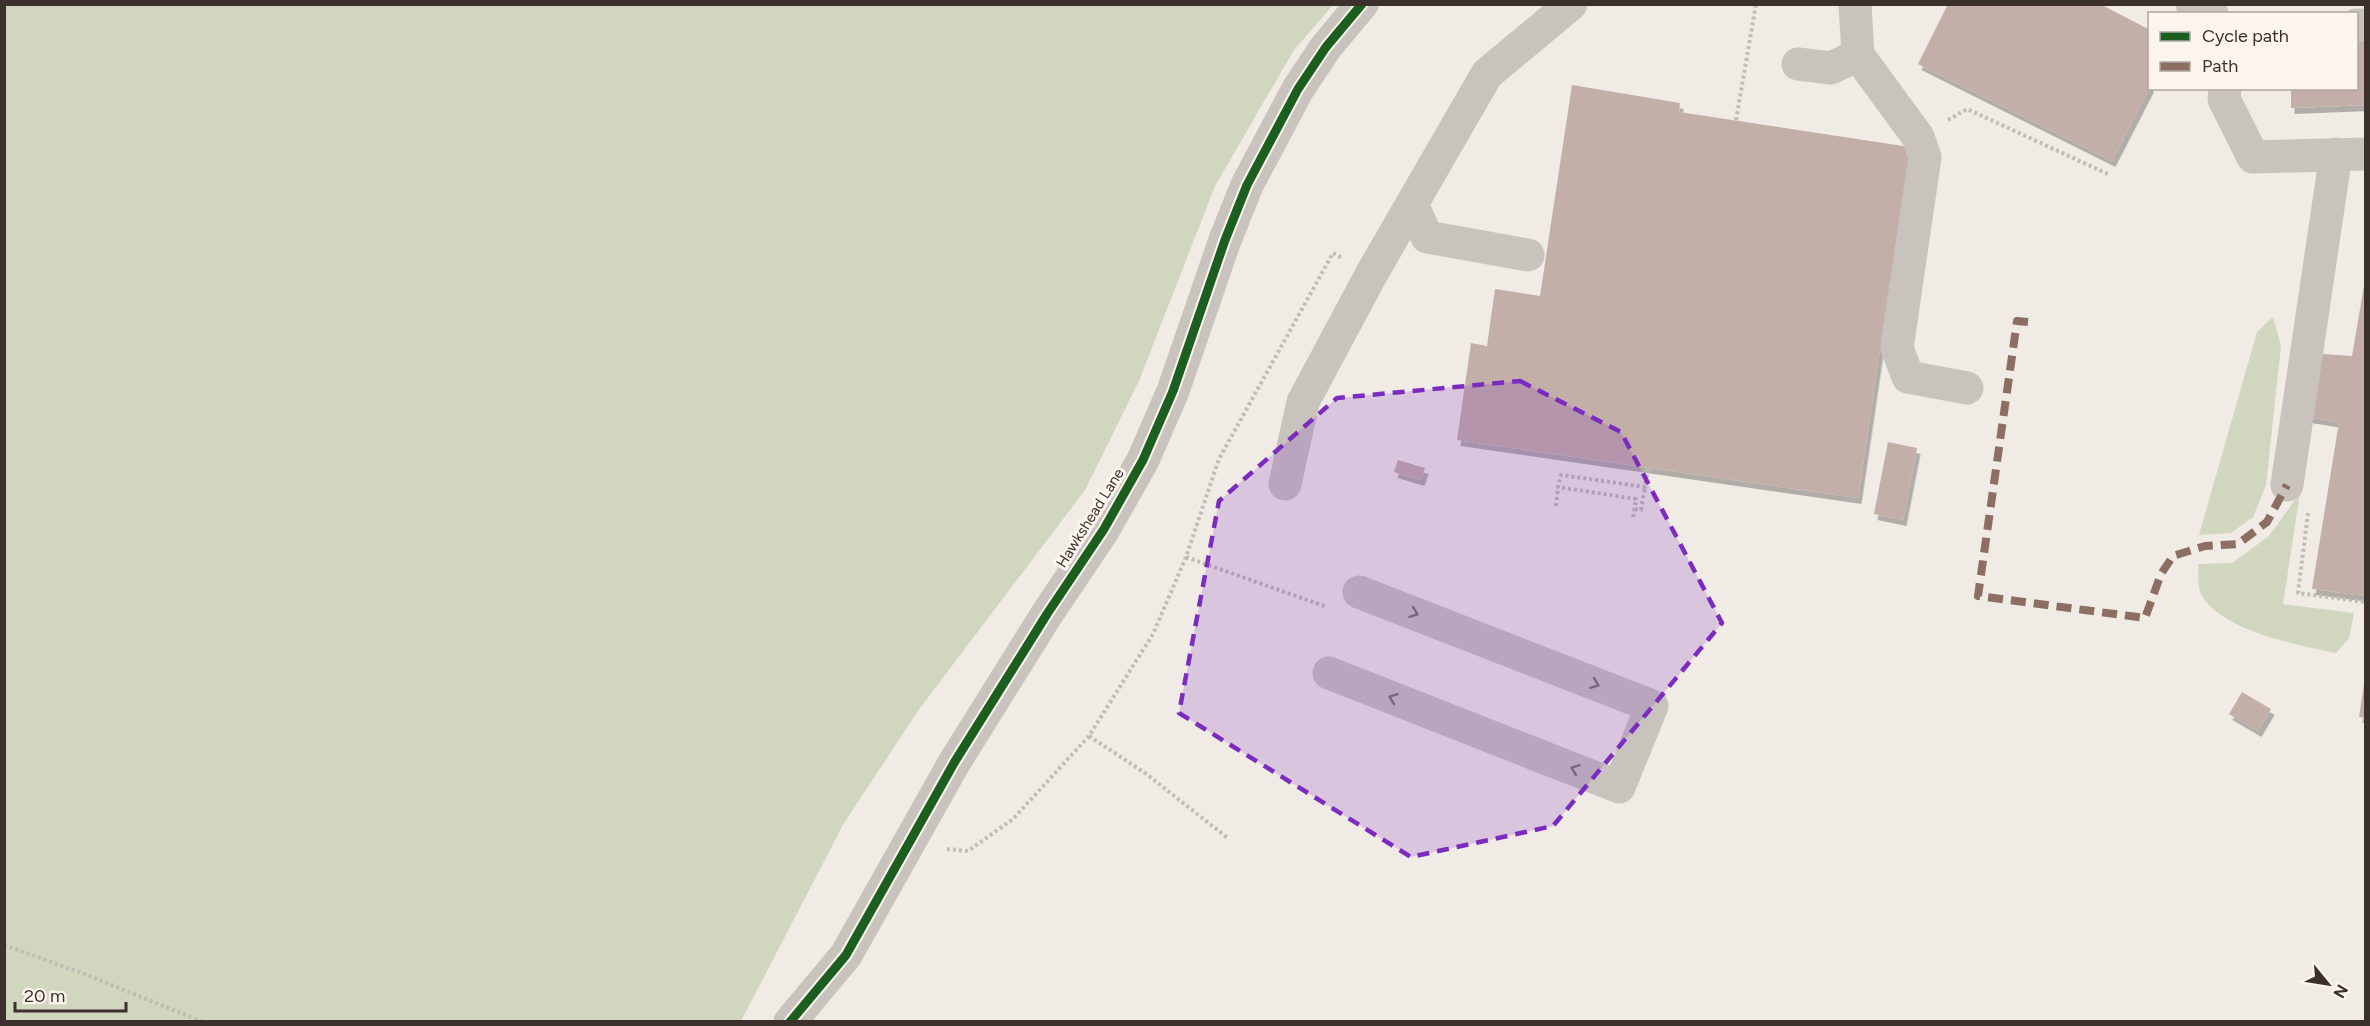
<svg xmlns="http://www.w3.org/2000/svg" width="2370" height="1026" viewBox="0 0 2370 1026" font-family="Figtree,sans-serif">
<defs>
<filter id="shadow"><feDropShadow dx="3.5" dy="6" stdDeviation="0" flood-color="#0004"/></filter>
</defs>
<rect width="100%" height="100%" fill="#f0ebe5"/>
<g fill="#d1d6bf">
<polygon points="5,4 1333,4 1333,5 1294,50 1215,186 1139,381 1085,490 920,708 844,823 741,1021 5,1022"/>
<polygon points="2273,317 2281,346 2266,485 2253,517 2231,533 2199,535 2257,332"/>
<path d="M2300 493 2283 604 2354 613 2349 638 2336 653C2298 645 2225 632 2202 596 2197 589 2199 573 2198 564L2232 563 2269 536Z"/>
</g>
<g fill="#c3afa7" filter="url(#shadow)">
<polygon points="1948,4 2100,4 2150,30 2150,87 2112,161 1918,64"/>
<polygon points="2366,37 2366,105 2291,108 2291,88 2356,88 2356,38"/>
<polygon points="1572,85 1680,103 1679,112 1910,147 1858,498 1457,440 1471,343 1487,346 1495,289 1540,296"/>
<polygon points="2365,280 2366,280 2366,596 2312,589 2339,422 2308,417 2323,354 2352,356"/>
<polygon points="1888,442 1917,448 1903,520 1874,514"/>
<polygon points="1398,460 1425,468 1421,480 1394,472"/>
<polygon points="2364,684 2366,684 2366,718 2359,717"/>
<polygon points="2242,692 2271,709 2258,731 2229,714"/>
</g>
<g fill="none" stroke-linecap="round" stroke-linejoin="round">
<g stroke="#c2bbb6" stroke-width="4" stroke-dasharray="3 3" stroke-linecap="butt">
<polyline points="1736,120 1756,4"/>
<polyline points="1948,120 1967,109 2110,175"/>
<polyline points="1556,506 1558,487"/>
<polyline points="1635,509 1641,510 1645,487"/>
<polyline points="2308,513 2298,593 2366,602"/>
<polyline points="1633,517 1636,499 1558,487 1561,475 1645,487 1648,467"/>
<polyline points="1186,557 1327,607"/>
<polyline points="1089,736 1145,773 1229,839"/>
<polyline points="947,849 968,851 1013,819 1089,736 1153,634 1186,557 1219,459 1333,253 1342,258"/>
<polyline points="4,945 82,973 203,1022"/>
</g>
<g stroke="#c9c3be" stroke-width="33">
<polyline points="1855,4 1858,55 1918,137 1925,157 1897,348 1908,377 1967,388"/>
<polyline points="2192,4 2212,14"/>
<polyline points="2356,25 2366,25"/>
<polyline points="1798,64 1831,68 1858,55"/>
<polyline points="2225,88 2224,99 2253,157 2366,154"/>
<polyline points="1412,204 1427,237 1528,255"/>
<polyline points="1285,484 1303,402 1372,273 1487,74 1571,4"/>
<polyline points="2287,485 2336,154"/>
<polyline points="1329,673 1619,787 1652,706 1359,592"/>
<polyline points="790,1022 846,955 954,763 1047,614 1104,529 1143,460 1173,391 1225,240 1247,185 1298,89 1326,47 1362,4"/>
</g>
<polyline stroke="#8d6e63" stroke-width="8" stroke-dasharray="15 8" stroke-linecap="butt" points="2028,322 2017,321 1978,596 2145,618 2161,574 2173,556 2205,546 2238,544 2267,522 2287,485"/>
<defs>
<polyline id="cycleway" points="790,1022 846,955 954,763 1047,614 1104,529 1143,460 1173,391 1225,240 1247,185 1298,89 1326,47 1362,4"/>
</defs>
<use href="#cycleway" stroke="#fbf5ee" stroke-width="13"/>
<use href="#cycleway" stroke="#1b5e20" stroke-width="9"/>
</g>
<defs><path id="oneway-chevron" d="M-2-3.5L2.5 0L-2 3.5" fill="none" stroke-width="1.6" stroke-linecap="round" stroke-linejoin="round" transform="scale(1.5)"/></defs>
<g stroke="#7b726d">
<use href="#oneway-chevron" transform="translate(1414 613) rotate(21)"/>
<use href="#oneway-chevron" transform="translate(1595 684) rotate(21)"/>
<use href="#oneway-chevron" transform="translate(1393 698) rotate(-159)"/>
<use href="#oneway-chevron" transform="translate(1575 769) rotate(-159)"/>
</g>
<path fill="#7b2cbf" fill-opacity="0.2" stroke="#7b2cbf" stroke-width="4.5" stroke-dasharray="12 8" stroke-linejoin="round" d="M1520 381 1621 432 1722 623 1553 826 1411 857 1179 713 1219 501 1337 398Z"/>
<g text-anchor="middle" stroke-width="6" stroke-linejoin="round" paint-order="stroke">
<g font-size="15" fill="#3b302b" stroke="#fbf5ee">
<text transform="translate(1090 518) rotate(-58)" y="5">Hawkshead Lane</text>
</g>
</g>
<rect width="2370" height="1026" fill="none" stroke="#3b302b" stroke-width="12"/>
<rect x="2148" y="12" width="210" height="78" fill="#fbf5ee" stroke="#aea6a0" stroke-width="1.5"/>
<rect x="2160" y="32" width="30" height="9" fill="#1b5e20" stroke="#aea6a0" stroke-width="1.5"/>
<text x="2202" y="42" font-size="18" fill="#3b302b">Cycle path</text>
<rect x="2160" y="62" width="30" height="9" fill="#8d6e63" stroke="#aea6a0" stroke-width="1.5"/>
<text x="2202" y="72" font-size="18" fill="#3b302b">Path</text>
<g transform="translate(2328 984) rotate(120)" stroke="#fbf5ee" stroke-width="4.5" paint-order="stroke">
<path d="M0-4.5L10 22L0 15L-10 22Z" fill="#3b302b"/>
<text y="-9" font-size="16" font-weight="bold" text-anchor="middle" fill="#3b302b">N</text>
</g>
<path d="M15 1002v9h111v-9" fill="none" stroke="#3b302b" stroke-width="3"/>
<text x="24" y="1002" font-size="18" fill="#3b302b" stroke="#fbf5ee" stroke-width="4.5" paint-order="stroke">20 m</text>
</svg>
